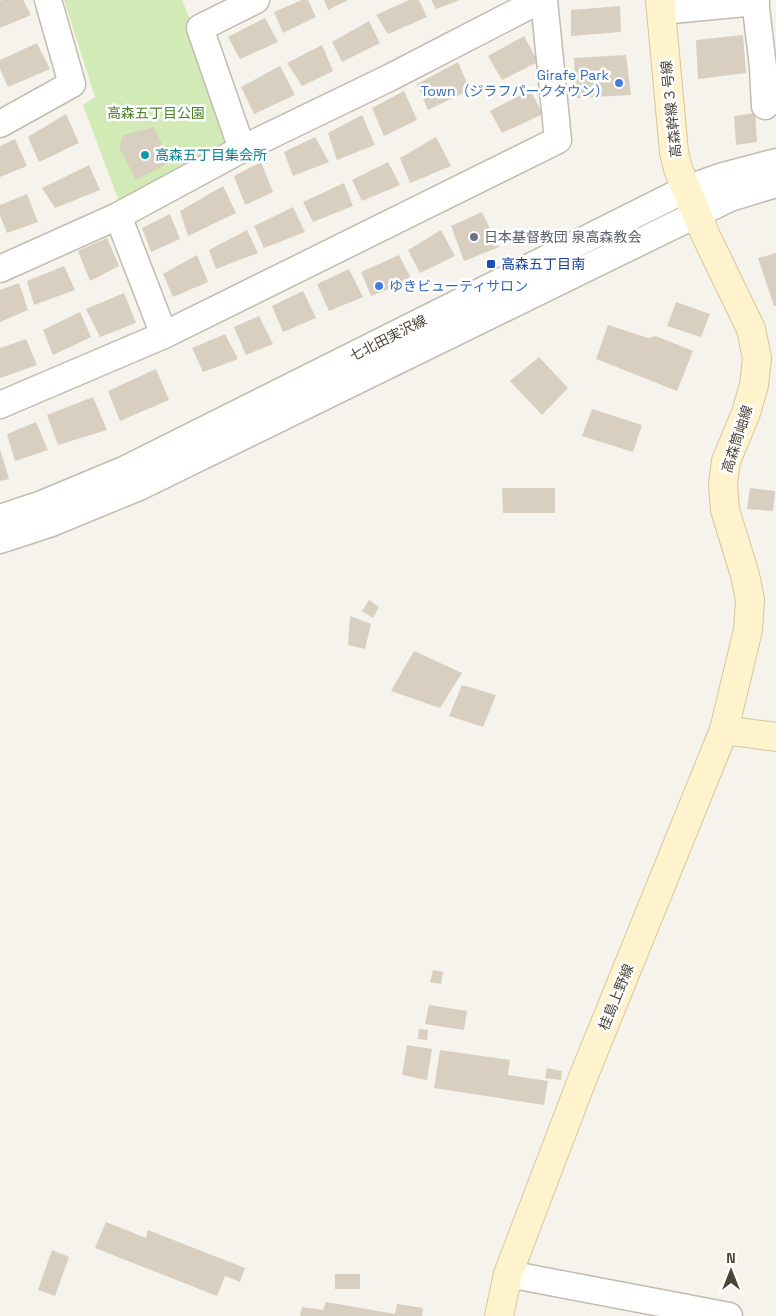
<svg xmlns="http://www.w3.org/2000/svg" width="776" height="1316" viewBox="0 0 776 1316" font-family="'Space Grotesk','Noto Sans JP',sans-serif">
<rect width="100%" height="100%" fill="#f6f3ec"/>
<polygon fill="#d2eab5" points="64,0 182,0 195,31 232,140 120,204 83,105 95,97"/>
<g fill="#d8cfc1">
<polygon points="2,0 23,0 31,15 0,28 0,1"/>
<polygon points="302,0 308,0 316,17 283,33 274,12"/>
<polygon points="324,0 348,0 328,10"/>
<polygon points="409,0 419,0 427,17 388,34 376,15"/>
<polygon points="431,0 460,0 436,9"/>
<polygon points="620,6 621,32 571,36 571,10"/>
<polygon points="265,18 278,42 240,59 228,37"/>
<polygon points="369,21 380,43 342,62 332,42"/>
<polygon points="743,35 746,73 698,79 696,40"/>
<polygon points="524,36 538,62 502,80 488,56"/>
<polygon points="37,43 50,69 8,87 0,69 0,60"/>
<polygon points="322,45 333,71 302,86 287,63"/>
<polygon points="626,55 631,95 576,98 574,58"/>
<polygon points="458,62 470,90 428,110 417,84"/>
<polygon points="280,66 295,95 254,114 241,87"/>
<polygon points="530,90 543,114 502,133 490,111"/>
<polygon points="404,91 417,120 384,136 372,108"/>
<polygon points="755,113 757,142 736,145 734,116"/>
<polygon points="66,114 79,143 39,162 28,137"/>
<polygon points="362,115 375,145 337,160 328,133"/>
<polygon points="154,127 170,162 136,180 119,147 123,135"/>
<polygon points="315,137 329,162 293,176 284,152"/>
<polygon points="436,137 451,166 410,183 400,158"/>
<polygon points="15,139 27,166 0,177 0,146"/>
<polygon points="261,162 273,192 245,205 234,176"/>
<polygon points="388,162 400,185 362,201 352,180"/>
<polygon points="89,165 100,190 55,208 42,188"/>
<polygon points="344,183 353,206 313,222 303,202"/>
<polygon points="223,186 236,213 188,236 180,211"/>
<polygon points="27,194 38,222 7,233 0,216 0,205"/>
<polygon points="293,207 305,232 264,248 254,226"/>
<polygon points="482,212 499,247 464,261 451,226"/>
<polygon points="170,214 180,239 151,252 142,228"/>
<polygon points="247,230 258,253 216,269 209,250"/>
<polygon points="441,230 455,256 420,273 408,250"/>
<polygon points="107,238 119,266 90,281 78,251"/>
<polygon points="776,253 776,306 774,306 758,258"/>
<polygon points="197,255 208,282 173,297 163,274"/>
<polygon points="399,255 412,280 371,296 361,272"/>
<polygon points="64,266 75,290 34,305 27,281"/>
<polygon points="349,269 363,297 329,311 317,284"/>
<polygon points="19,283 28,310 0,322 0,290"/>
<polygon points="303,291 316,318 283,332 272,306"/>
<polygon points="124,293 136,323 100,337 86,309"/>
<polygon points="676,302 710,314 701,337 667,326"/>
<polygon points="80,312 91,337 53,355 43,330"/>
<polygon points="259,316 273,344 246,355 234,327"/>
<polygon points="608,325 648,338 656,336 693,351 677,391 596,359"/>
<polygon points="225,334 238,359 203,372 192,348"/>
<polygon points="26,339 37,365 0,378 0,348"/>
<polygon points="539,357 568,388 542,415 510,381"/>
<polygon points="156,369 169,400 120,421 108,391"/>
<polygon points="93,397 107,430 58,445 47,415"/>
<polygon points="592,409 642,425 633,452 582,436"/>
<polygon points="36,422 48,450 15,461 7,434"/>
<polygon points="0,449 9,479 0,481"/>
<polygon points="502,488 555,488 555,513 503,513"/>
<polygon points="750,488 775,491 773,511 747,509"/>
<polygon points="369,600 379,607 373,618 362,611"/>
<polygon points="350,616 371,624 365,649 348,645"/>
<polygon points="414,651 462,673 440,708 391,691"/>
<polygon points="462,685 496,695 483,727 449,716"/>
<polygon points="433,970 443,972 441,984 430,982"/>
<polygon points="429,1005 467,1011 464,1030 425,1024"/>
<polygon points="419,1029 428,1030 427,1040 418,1039"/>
<polygon points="407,1045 432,1049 427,1080 402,1075"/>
<polygon points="440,1050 510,1060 508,1075 548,1081 544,1105 434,1088"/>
<polygon points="547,1068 562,1071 561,1080 545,1078"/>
<polygon points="106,1222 146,1238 148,1230 245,1268 240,1282 225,1276 217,1296 95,1248"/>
<polygon points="52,1250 69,1257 55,1296 38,1290"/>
<rect x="335" y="1274" width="25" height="15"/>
<polygon points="326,1302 395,1314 397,1304 423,1308 422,1316 300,1316 302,1307 323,1310"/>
</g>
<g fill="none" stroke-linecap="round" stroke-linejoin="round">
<defs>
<g id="street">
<polyline points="755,0 763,67 765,106"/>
<polyline points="661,11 756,2"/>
<polyline points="0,124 72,84 48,0"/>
<polyline points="242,149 200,28 256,0"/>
<polyline points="118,216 164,335"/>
<polyline points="0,269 118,216 242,149 389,78 540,0"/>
<polyline points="0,405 164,335 558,140 544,0"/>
<polyline points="0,518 42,504 126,469 686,189 723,176 776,162"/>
<polyline points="0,540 49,524 139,487 730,198 776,184"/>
<polyline points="508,1274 729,1316"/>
</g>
<g id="secondary">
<polyline points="660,0 674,152 678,169 706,236 751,329 757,358 754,385 746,413 726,461 723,483 725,510 745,575 750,600 748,630 724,730"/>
<polyline points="499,1316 508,1274 582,1080 724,730 776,737"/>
</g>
</defs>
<use href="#street" stroke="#c2bbae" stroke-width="29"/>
<use href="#secondary" stroke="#d6c79b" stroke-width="30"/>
<use href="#street" stroke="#fff" stroke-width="26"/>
<use href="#secondary" stroke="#fff3cd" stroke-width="28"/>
</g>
<g fill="#3f7fe0" stroke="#fff" stroke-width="2">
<circle cx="619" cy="83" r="5"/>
<circle cx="379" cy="286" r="5"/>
</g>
<circle fill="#0f9aa8" stroke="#fff" stroke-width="2" cx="145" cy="155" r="5"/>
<circle fill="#6b7280" stroke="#fff" stroke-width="2" cx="474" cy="237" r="5"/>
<rect fill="#1a4fb4" stroke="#fff" stroke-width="2" x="486" y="259" width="10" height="10" rx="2.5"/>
<g text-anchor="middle" stroke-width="5" stroke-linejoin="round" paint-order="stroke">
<g font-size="14" fill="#366cbe" stroke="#fff" text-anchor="end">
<text x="609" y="80">Girafe Park<tspan x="609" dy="16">Town（ジラフパークタウン）</tspan></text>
<text x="389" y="291" text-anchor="start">ゆきビューティサロン</text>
</g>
<g font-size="14" fill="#4b4439" stroke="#fff">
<text transform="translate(671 109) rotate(-96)" y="5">高森幹線３号線</text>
<text transform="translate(388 338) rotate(-27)" y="5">七北田実沢線</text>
<text transform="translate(737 439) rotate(-72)" y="5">高森筒岫線</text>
<text transform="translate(616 997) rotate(-68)" y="5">桂島上野線</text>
</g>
<g font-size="14" fill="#4a7f2a" stroke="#fff">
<text x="156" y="118">高森五丁目公園</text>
</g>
<g font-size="14" fill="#0d838f" stroke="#fff" text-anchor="start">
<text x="155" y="160">高森五丁目集会所</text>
</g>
<g font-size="14" fill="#5b616d" stroke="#fff" text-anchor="start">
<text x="484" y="242">日本基督教団 泉高森教会</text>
</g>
<g font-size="14" fill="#164399" stroke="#fff" text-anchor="start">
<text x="501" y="269">高森五丁目南</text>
</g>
</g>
<g transform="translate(731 1271)" stroke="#ffffff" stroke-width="4" paint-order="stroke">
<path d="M0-4L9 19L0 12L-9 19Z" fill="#4b4439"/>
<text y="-8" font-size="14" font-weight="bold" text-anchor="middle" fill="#4b4439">N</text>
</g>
</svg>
